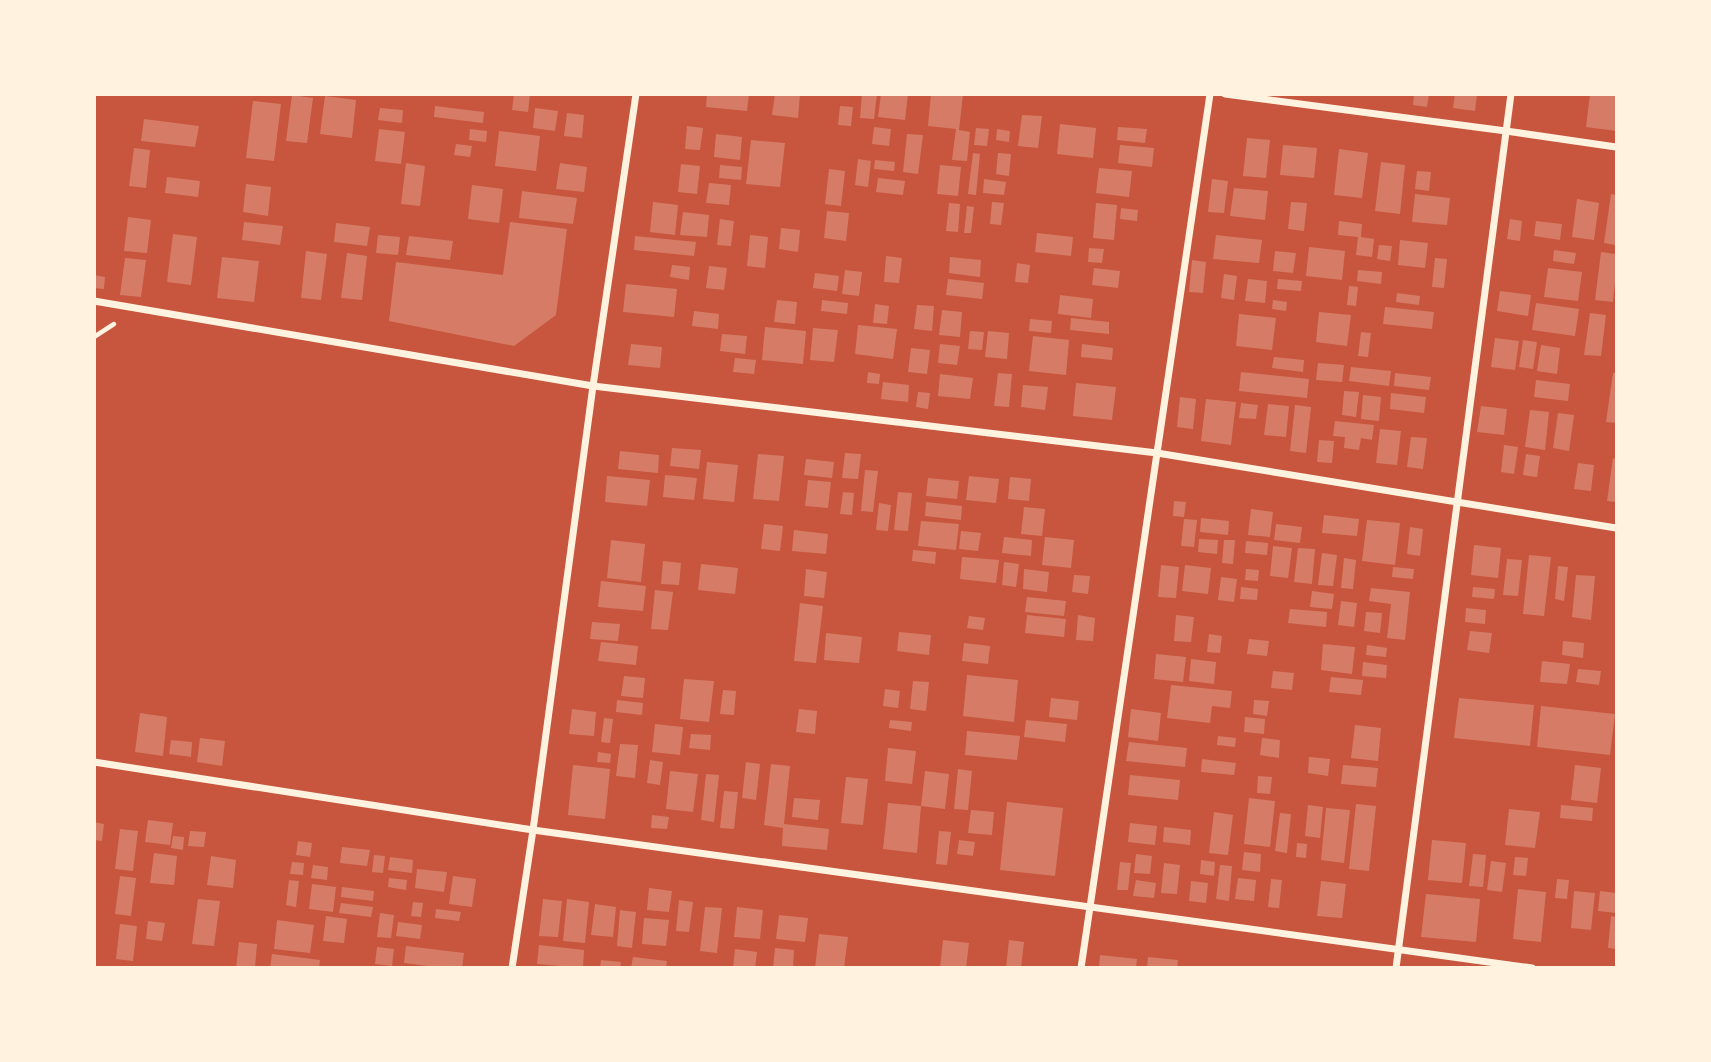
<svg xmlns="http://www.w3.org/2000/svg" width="1711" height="1062" viewBox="0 0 1711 1062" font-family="'Titillium Web',sans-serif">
<rect width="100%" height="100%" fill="#c8553d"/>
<g fill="#d67c66">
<polygon points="514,94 530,94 528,112 512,110"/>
<polygon points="707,94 749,94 747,111 706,107"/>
<polygon points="775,94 800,94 798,118 772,115"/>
<polygon points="862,94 877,94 874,119 860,118"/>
<polygon points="881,94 908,94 905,120 878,117"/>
<polygon points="931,94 963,94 959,130 970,132 967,161 952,160 956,129 928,126"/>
<polygon points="1414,94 1429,94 1427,107 1413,105"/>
<polygon points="1455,94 1477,94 1475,111 1453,108"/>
<polygon points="1590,94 1616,94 1616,131 1586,127"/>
<polygon points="292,95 313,98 307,143 286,141"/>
<polygon points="325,96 356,100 352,138 320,134"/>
<polygon points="253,101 281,104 274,161 246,158"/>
<polygon points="435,106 484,112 483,123 434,117"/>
<polygon points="840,106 853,107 851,126 838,125"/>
<polygon points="380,108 403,110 402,123 378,120"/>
<polygon points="535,108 558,111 555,131 533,128"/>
<polygon points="567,113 584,115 582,138 564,136"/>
<polygon points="1022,115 1042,116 1038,148 1018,146"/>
<polygon points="144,119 199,126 195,147 141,141"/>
<polygon points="1060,124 1096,128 1093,158 1057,154"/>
<polygon points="687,126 703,128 700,150 685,149"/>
<polygon points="874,127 891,129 889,146 872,144"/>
<polygon points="1118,127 1147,129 1145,143 1117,140"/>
<polygon points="976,128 989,129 987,146 974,145"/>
<polygon points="379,129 405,132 401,164 375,161"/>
<polygon points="470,129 487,131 486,142 469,140"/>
<polygon points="997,129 1010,131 1009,142 996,140"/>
<polygon points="499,131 540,136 536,171 495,166"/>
<polygon points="716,134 742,137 740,160 714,157"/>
<polygon points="907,134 923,135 918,174 903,172"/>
<polygon points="1247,138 1270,140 1266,178 1243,176"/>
<polygon points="751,140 785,143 780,187 746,184"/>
<polygon points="456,144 472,146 470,157 454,155"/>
<polygon points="1120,145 1154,148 1152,167 1118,163"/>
<polygon points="1283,145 1317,148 1314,178 1280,175"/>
<polygon points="134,148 150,150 146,188 129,186"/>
<polygon points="1339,149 1368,153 1362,198 1334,195"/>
<polygon points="973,153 980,154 976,195 968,194"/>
<polygon points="998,153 1011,154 1009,176 996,174"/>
<polygon points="858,159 871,161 868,187 855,185"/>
<polygon points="875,160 895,162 894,171 874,169"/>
<polygon points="1381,162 1405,165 1400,214 1375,211"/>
<polygon points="406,163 425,166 420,206 401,204"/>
<polygon points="560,163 587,167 584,192 556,189"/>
<polygon points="681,164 700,166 697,194 678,192"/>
<polygon points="720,165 742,167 741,180 719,178"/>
<polygon points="940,165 961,167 958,196 937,194"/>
<polygon points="1099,168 1132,171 1129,197 1096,193"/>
<polygon points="829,169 845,171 841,206 825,204"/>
<polygon points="1417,171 1431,172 1429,191 1415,189"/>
<polygon points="167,177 200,181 198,197 165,193"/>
<polygon points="878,178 905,181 903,195 876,192"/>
<polygon points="984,179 1006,182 1004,195 983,193"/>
<polygon points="1212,179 1228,181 1224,213 1208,212"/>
<polygon points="709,183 731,185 729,205 706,203"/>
<polygon points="246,184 271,187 268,216 243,212"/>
<polygon points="472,185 503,189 499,223 468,219"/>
<polygon points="1234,188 1268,191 1265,220 1230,216"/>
<polygon points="522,191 577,198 573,224 519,218"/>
<polygon points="1415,194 1450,198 1447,225 1412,222"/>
<polygon points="1611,194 1616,195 1616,245 1604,243"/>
<polygon points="1577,199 1599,203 1594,240 1572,237"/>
<polygon points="653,202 678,205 675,235 650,232"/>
<polygon points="992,202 1004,203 1001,225 990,224"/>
<polygon points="1291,202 1307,203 1304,231 1288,229"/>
<polygon points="949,203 960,204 958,232 946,231"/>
<polygon points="1096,203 1117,205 1114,240 1093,238"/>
<polygon points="967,206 974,207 971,233 964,233"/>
<polygon points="1121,208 1138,210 1137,221 1120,219"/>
<polygon points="827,211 849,213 846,241 824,238"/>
<polygon points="683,212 709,215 707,237 680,235"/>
<polygon points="128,217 151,220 147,253 124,251"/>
<polygon points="720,219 734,221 731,246 717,245"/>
<polygon points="1510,219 1522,221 1520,241 1507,239"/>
<polygon points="1339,221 1362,224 1361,237 1374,239 1372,257 1356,255 1358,237 1338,235"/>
<polygon points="1536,221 1562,224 1560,240 1534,236"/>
<polygon points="244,222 283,226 280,245 242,240"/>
<polygon points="510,222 567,229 556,315 514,346 389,321 396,262 503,275"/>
<polygon points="336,223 370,227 367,246 334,242"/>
<polygon points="781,228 800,230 798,252 779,249"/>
<polygon points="1037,233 1073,237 1071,256 1035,252"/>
<polygon points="173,234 197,237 191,285 167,282"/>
<polygon points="378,235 400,237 398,255 376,253"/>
<polygon points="750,235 768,237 765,268 747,266"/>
<polygon points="1216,235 1262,240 1259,263 1213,259"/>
<polygon points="409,236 453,241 450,260 406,255"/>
<polygon points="635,236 696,242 694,256 634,250"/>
<polygon points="1400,240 1428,243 1425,268 1398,265"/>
<polygon points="1379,245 1392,246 1390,261 1377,259"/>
<polygon points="1309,247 1345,251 1342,280 1306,276"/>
<polygon points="1089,248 1104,249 1102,263 1088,262"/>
<polygon points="1554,250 1576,253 1574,264 1553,261"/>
<polygon points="306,251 327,254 321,300 301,298"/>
<polygon points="1275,251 1296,253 1293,273 1273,271"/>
<polygon points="1601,252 1616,254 1616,272 1613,302 1595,300"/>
<polygon points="347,253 367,256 362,300 341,298"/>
<polygon points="886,256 902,258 899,283 884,282"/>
<polygon points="222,257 259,261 254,302 217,298"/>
<polygon points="950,257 981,260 980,277 949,273"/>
<polygon points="125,258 146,260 141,297 120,295"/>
<polygon points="1435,258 1447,259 1444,288 1432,287"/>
<polygon points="1192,260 1206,262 1203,293 1189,292"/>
<polygon points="1017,263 1030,265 1028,283 1015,282"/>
<polygon points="672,265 690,267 689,280 670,277"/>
<polygon points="709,266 727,268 724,290 706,288"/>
<polygon points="1094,268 1120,271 1118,288 1092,285"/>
<polygon points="1548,268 1582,272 1578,301 1544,297"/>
<polygon points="845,270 862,272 859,296 842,294"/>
<polygon points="1358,270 1382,272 1381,284 1357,281"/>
<polygon points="815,273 839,276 837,291 813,288"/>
<polygon points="1224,274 1237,276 1234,300 1221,298"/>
<polygon points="94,275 105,277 104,289 94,288"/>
<polygon points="948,279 984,283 982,299 946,295"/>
<polygon points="1248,279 1267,281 1265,303 1245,301"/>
<polygon points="1278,279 1302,281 1301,291 1277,289"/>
<polygon points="626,284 677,289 674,317 623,312"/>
<polygon points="1349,286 1358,287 1356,306 1347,305"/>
<polygon points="1500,291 1531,295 1528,316 1497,311"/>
<polygon points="1397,293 1420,296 1419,305 1396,302"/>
<polygon points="1060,295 1093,299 1091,318 1058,314"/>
<polygon points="777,300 797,302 795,324 774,322"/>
<polygon points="822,300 848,303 847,314 821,311"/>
<polygon points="1273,300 1287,302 1286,311 1272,309"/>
<polygon points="1536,303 1579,309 1575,336 1532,330"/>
<polygon points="875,304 889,306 887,324 873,323"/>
<polygon points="917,305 934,306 932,331 914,329"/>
<polygon points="1385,307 1434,312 1432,329 1383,324"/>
<polygon points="942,310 962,312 960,337 939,335"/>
<polygon points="694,311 719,314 718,329 692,326"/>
<polygon points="1319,312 1351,315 1347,346 1316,342"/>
<polygon points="1590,313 1606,315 1601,356 1584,355"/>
<polygon points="1239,314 1276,318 1272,350 1236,346"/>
<polygon points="1071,318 1109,322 1109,334 1070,330"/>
<polygon points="1030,319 1052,321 1051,333 1029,331"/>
<polygon points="858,325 897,329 893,359 855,354"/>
<polygon points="765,327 806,331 803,364 762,360"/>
<polygon points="813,328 838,330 834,362 810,360"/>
<polygon points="970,331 984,332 982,350 968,349"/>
<polygon points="988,331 1009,333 1007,359 985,357"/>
<polygon points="1361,332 1371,333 1368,357 1358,356"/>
<polygon points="722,334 747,336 745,354 720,351"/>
<polygon points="1033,336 1069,340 1066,375 1029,371"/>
<polygon points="1495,338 1519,341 1515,370 1491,367"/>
<polygon points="1523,340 1537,342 1533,369 1519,367"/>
<polygon points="631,344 662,347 660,368 628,365"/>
<polygon points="940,344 960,346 957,365 938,363"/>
<polygon points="1082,344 1113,348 1112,360 1081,357"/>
<polygon points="1541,345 1560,348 1557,374 1537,371"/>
<polygon points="911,348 930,350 927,374 908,372"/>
<polygon points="1274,357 1304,360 1303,372 1272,368"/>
<polygon points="735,358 756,360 754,374 733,372"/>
<polygon points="1318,363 1344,365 1342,382 1316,380"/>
<polygon points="1351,367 1391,371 1389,386 1349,381"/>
<polygon points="868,372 880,374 879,384 867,383"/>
<polygon points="1241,372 1309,379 1307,398 1239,391"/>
<polygon points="998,373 1012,374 1009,407 994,406"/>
<polygon points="1395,373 1431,377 1429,390 1394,386"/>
<polygon points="1613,373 1616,373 1616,423 1606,422"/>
<polygon points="940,374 973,378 970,399 938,396"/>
<polygon points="1536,380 1570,384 1568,401 1534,397"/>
<polygon points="883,382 909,385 908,402 881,399"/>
<polygon points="1076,383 1116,387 1112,420 1073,416"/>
<polygon points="1023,385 1048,387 1045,410 1021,407"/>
<polygon points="1344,391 1359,392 1356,417 1342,415"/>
<polygon points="918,392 930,393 928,409 916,407"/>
<polygon points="1391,393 1426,397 1424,413 1390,409"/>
<polygon points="1363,395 1381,397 1379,421 1361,419"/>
<polygon points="1180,397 1196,399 1193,429 1177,427"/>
<polygon points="1206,399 1236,402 1231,445 1201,441"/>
<polygon points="1241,403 1258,405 1256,419 1239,418"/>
<polygon points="1268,404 1289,406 1286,437 1264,435"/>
<polygon points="1295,405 1311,407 1306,453 1290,451"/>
<polygon points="1481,406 1507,409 1504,435 1477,432"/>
<polygon points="1530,410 1549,412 1545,450 1525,447"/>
<polygon points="1558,413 1574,415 1569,451 1553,448"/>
<polygon points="1335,421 1374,425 1372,440 1361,438 1359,450 1344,448 1345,437 1333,436"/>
<polygon points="1380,429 1401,431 1397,465 1376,463"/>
<polygon points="1411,437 1427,438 1423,469 1407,467"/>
<polygon points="1319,440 1334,441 1332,463 1317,462"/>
<polygon points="1504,445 1518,447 1514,474 1501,472"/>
<polygon points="672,448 701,450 699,469 670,466"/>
<polygon points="620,451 659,455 658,473 618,469"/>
<polygon points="845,453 861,454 858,479 842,478"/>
<polygon points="758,454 784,456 779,501 753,499"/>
<polygon points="1526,454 1540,456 1537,477 1523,475"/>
<polygon points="1613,458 1616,459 1616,502 1607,501"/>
<polygon points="806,459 834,462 832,478 804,475"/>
<polygon points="707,462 738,465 734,502 703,499"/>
<polygon points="1578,463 1594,465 1591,491 1574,489"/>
<polygon points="865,470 878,471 873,512 861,511"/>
<polygon points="665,475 697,478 694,500 663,497"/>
<polygon points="607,476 650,480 647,506 605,502"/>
<polygon points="969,476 999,479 996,503 966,500"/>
<polygon points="1010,477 1031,479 1029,501 1008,499"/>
<polygon points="928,478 959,481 957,499 926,496"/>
<polygon points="808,480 831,482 828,508 805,506"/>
<polygon points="843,492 854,493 852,515 840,514"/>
<polygon points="898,492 912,493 908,531 894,530"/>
<polygon points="1174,501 1186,502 1184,517 1173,516"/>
<polygon points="926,502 962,506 961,520 925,516"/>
<polygon points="879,503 891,505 888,531 876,530"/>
<polygon points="1024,507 1045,509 1042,536 1021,534"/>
<polygon points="1251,509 1273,512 1270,537 1248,535"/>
<polygon points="1324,515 1359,519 1357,536 1322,533"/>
<polygon points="1201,518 1229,521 1228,535 1200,532"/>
<polygon points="1184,519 1197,520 1194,547 1181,546"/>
<polygon points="1367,520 1400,523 1395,565 1362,561"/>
<polygon points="921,521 959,524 956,550 918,546"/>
<polygon points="764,524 783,526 780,551 761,549"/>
<polygon points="1276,524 1302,527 1300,543 1274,540"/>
<polygon points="1410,527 1423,529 1420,556 1407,554"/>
<polygon points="794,530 828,534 826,554 792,551"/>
<polygon points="961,531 981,533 978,551 959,549"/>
<polygon points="1004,537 1032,540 1031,556 1002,553"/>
<polygon points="1045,537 1074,540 1071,568 1042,565"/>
<polygon points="1199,539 1218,540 1217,554 1198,552"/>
<polygon points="611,540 645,544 641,582 607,578"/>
<polygon points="1224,540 1235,540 1233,564 1222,563"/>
<polygon points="1246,541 1268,543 1267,555 1245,553"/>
<polygon points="1474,545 1501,548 1498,578 1471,575"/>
<polygon points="1273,546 1292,548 1288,578 1270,576"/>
<polygon points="1298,548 1315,549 1312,584 1294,582"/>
<polygon points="913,550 936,552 935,564 912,561"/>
<polygon points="1322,553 1337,555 1333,586 1318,585"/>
<polygon points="1529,555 1551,557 1544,616 1523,614"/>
<polygon points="962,557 999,560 996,583 960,579"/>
<polygon points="1344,558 1356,560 1353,589 1341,588"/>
<polygon points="1507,559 1522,560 1518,596 1503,595"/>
<polygon points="663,561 681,563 679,585 661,584"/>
<polygon points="1004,562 1019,564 1016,587 1002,585"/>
<polygon points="701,564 738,568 735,594 698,590"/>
<polygon points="1161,565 1179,567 1176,598 1158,597"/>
<polygon points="1185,565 1211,568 1208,594 1182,591"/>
<polygon points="1558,566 1568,567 1564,601 1555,599"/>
<polygon points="1393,567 1414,569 1413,579 1392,577"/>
<polygon points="806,569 827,572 824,598 804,596"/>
<polygon points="1024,569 1049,572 1047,592 1023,589"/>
<polygon points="1246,569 1259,570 1258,581 1245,580"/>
<polygon points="1074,575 1090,576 1088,594 1072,592"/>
<polygon points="1576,575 1595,576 1591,620 1572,617"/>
<polygon points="1221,577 1237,579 1234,602 1218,600"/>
<polygon points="601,581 646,586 643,611 598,607"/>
<polygon points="1241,587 1258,589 1257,600 1240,599"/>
<polygon points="1473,587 1495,589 1494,599 1472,597"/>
<polygon points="1371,588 1410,592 1405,640 1387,638 1391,604 1369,601"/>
<polygon points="655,590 673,592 668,630 651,629"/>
<polygon points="1312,591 1334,594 1332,609 1310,607"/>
<polygon points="1027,597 1066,601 1064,616 1025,612"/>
<polygon points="1341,601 1357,603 1354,627 1338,625"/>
<polygon points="800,603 823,606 816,663 794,661"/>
<polygon points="1466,608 1486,610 1485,624 1465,622"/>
<polygon points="1290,609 1327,612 1326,627 1288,623"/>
<polygon points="1366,612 1382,613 1380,633 1364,631"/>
<polygon points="1027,615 1066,619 1064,637 1025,633"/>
<polygon points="1078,615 1095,618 1093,641 1076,640"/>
<polygon points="1176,615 1194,617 1191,642 1174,641"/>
<polygon points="969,616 985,618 983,630 967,628"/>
<polygon points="592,622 620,624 618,641 590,639"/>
<polygon points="1470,631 1492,633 1489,653 1467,650"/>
<polygon points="899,632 931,635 929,655 897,651"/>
<polygon points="826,633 862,637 859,663 824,660"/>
<polygon points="1209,634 1222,636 1220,653 1207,652"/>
<polygon points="1249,639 1269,641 1267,656 1247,654"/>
<polygon points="1563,641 1584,643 1583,658 1562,655"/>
<polygon points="601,642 638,646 636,665 598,661"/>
<polygon points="964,643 990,646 988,664 962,661"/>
<polygon points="1323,644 1355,647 1352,674 1321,670"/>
<polygon points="1367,645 1387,648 1386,657 1366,655"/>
<polygon points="1156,654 1186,657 1183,682 1154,679"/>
<polygon points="1191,659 1216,662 1214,684 1189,681"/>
<polygon points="1542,661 1570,664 1567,684 1540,682"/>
<polygon points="1363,662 1387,665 1386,678 1362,676"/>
<polygon points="1578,669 1601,671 1599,685 1576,682"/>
<polygon points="1273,671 1294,673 1292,690 1271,688"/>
<polygon points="967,675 1018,680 1014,722 963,716"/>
<polygon points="624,676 645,678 643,698 621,696"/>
<polygon points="1331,677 1363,680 1361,695 1329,692"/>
<polygon points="684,679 714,681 709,722 680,719"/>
<polygon points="913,681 929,682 926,711 910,709"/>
<polygon points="1171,685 1232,691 1230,708 1212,706 1210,723 1167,718"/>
<polygon points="885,689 900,691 898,708 883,706"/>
<polygon points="723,690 736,691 734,715 720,714"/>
<polygon points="1051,698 1079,701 1077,720 1049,717"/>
<polygon points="1459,698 1534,705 1530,746 1454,738"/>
<polygon points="617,700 643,703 642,715 616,712"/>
<polygon points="1254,700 1269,701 1267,716 1253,714"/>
<polygon points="1541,706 1615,714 1610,755 1537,747"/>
<polygon points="572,709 596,712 594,736 569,734"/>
<polygon points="799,709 817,711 815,734 796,732"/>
<polygon points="1131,709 1161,713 1158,741 1128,737"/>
<polygon points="140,713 167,717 163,756 135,752"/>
<polygon points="1245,717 1265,719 1264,734 1244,732"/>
<polygon points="604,718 613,719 610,743 601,742"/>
<polygon points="890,720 912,722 911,731 889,728"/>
<polygon points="1026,720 1067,724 1065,742 1024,737"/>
<polygon points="655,724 683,727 680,755 652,752"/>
<polygon points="1355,725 1381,728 1378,761 1351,758"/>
<polygon points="967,731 1020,736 1017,760 965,755"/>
<polygon points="691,734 711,735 710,750 689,748"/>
<polygon points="1218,736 1236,738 1235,747 1217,745"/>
<polygon points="200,738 225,741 222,766 197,762"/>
<polygon points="1262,738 1280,740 1279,758 1260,755"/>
<polygon points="171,740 192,742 191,757 169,754"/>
<polygon points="1129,742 1187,748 1185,767 1126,761"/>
<polygon points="620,744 638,745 635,778 616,776"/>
<polygon points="888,748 916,751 912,784 885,781"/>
<polygon points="598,752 611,754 610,763 597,762"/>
<polygon points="1309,757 1330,759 1328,776 1308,773"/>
<polygon points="1202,759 1236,763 1234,775 1201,772"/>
<polygon points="650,760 663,762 660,785 647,783"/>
<polygon points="746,762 760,764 756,800 742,798"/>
<polygon points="771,764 790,766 784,824 829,829 827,850 782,846 783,828 764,825"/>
<polygon points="573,765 610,769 605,819 568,815"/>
<polygon points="1343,765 1378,768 1376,787 1341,784"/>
<polygon points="1575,765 1601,768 1597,803 1571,800"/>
<polygon points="958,769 972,771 968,810 954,809"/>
<polygon points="670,771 698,774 693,812 666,809"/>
<polygon points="925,771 949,774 945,809 921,806"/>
<polygon points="706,774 719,775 714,822 701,820"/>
<polygon points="1130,775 1180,780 1178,800 1128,795"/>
<polygon points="1258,776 1272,777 1270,794 1257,793"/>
<polygon points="846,777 868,779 863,825 841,823"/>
<polygon points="724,791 738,792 734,829 720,828"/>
<polygon points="794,798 820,800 818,820 792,817"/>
<polygon points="1249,798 1275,801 1270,847 1244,844"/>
<polygon points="1007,802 1063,808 1055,876 1000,870"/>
<polygon points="888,803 921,806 917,853 883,849"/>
<polygon points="1356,804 1376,806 1369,871 1349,869"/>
<polygon points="1308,805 1323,807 1320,838 1305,836"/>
<polygon points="1561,805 1593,808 1592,821 1560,818"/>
<polygon points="1326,808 1350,810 1344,863 1321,860"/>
<polygon points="1509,809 1540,812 1535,848 1505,845"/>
<polygon points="971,810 994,812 992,835 968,833"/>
<polygon points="1214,812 1233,815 1228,855 1209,853"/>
<polygon points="1280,813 1291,814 1287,853 1275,851"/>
<polygon points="652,815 669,817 667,829 651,828"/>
<polygon points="148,820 173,823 170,845 145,842"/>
<polygon points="94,822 104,824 102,841 94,840"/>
<polygon points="1130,823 1157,826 1155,845 1128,842"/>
<polygon points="1164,827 1191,830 1190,845 1163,842"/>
<polygon points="120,829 138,831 133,871 115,869"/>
<polygon points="190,831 206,832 204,847 188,846"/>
<polygon points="939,831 951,832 947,865 936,864"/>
<polygon points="173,836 184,837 183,850 171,848"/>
<polygon points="959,840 975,842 973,856 957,854"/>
<polygon points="1432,840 1466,843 1462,883 1428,880"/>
<polygon points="298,841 312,843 310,857 296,855"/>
<polygon points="1297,843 1307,844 1306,858 1296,857"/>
<polygon points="342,847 370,850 367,866 340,863"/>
<polygon points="1244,852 1261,854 1260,872 1242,870"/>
<polygon points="154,853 177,856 174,885 150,883"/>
<polygon points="1136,854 1152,856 1150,874 1134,873"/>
<polygon points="1473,854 1486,855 1483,887 1469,886"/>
<polygon points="374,855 385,856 383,873 372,872"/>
<polygon points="211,856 236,860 233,888 207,885"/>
<polygon points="390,857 413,860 412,873 388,870"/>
<polygon points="1515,857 1528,858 1526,876 1513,875"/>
<polygon points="1201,860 1215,862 1214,876 1200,874"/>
<polygon points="1491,861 1506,863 1502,892 1487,890"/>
<polygon points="292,862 304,863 303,875 290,874"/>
<polygon points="1120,862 1131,863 1128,890 1117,890"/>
<polygon points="1164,863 1180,865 1177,894 1161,893"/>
<polygon points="313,865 328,867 327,880 311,878"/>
<polygon points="1220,865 1232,866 1229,901 1216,899"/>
<polygon points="417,869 447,872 444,892 415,888"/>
<polygon points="120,876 136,878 131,916 115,914"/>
<polygon points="453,876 476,879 472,907 449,904"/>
<polygon points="389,878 407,880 406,890 388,887"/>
<polygon points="1238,878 1256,880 1254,901 1235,899"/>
<polygon points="1271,879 1282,880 1279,908 1268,907"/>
<polygon points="1557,879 1569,880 1567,899 1555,898"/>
<polygon points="289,880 299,881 296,907 286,905"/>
<polygon points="1136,880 1156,883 1154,898 1133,896"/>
<polygon points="1191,881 1208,883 1206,903 1189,901"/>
<polygon points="1321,881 1346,884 1342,918 1317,916"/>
<polygon points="312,884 336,887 333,912 309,909"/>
<polygon points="342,887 374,891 373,901 341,897"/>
<polygon points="649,888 672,891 669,912 647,910"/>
<polygon points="1518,889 1546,892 1541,942 1513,939"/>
<polygon points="1574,891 1595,893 1591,930 1571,928"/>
<polygon points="1600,891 1616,893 1616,913 1598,911"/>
<polygon points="1426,894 1480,899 1476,942 1421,937"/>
<polygon points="198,899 220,901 214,946 192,944"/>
<polygon points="543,899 562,901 558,937 539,936"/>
<polygon points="567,899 589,902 585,943 563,941"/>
<polygon points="679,900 693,902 689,932 676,931"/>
<polygon points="413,902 423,903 421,917 411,916"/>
<polygon points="341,903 373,907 371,917 339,913"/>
<polygon points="595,904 616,907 613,937 591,935"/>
<polygon points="705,907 722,908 717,953 700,951"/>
<polygon points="737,907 763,910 760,939 734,937"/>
<polygon points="436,909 461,912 459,921 435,918"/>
<polygon points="620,910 636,912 632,948 617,946"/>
<polygon points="380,913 394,915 391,938 377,937"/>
<polygon points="779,915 808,918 805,942 776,939"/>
<polygon points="326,916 347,919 344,943 323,941"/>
<polygon points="1611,916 1616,917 1616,949 1608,948"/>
<polygon points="644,918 669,920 666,946 642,944"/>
<polygon points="277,920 314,925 310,953 274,949"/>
<polygon points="148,921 165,923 162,941 146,939"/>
<polygon points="398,922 422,925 420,939 396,936"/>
<polygon points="120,924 137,926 133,961 116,959"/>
<polygon points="819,934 848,937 844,968 815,968"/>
<polygon points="943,940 969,943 966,968 940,968"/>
<polygon points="1009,940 1024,942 1021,968 1006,968"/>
<polygon points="239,942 257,944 255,968 236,968"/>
<polygon points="539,945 584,950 583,968 537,964"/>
<polygon points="406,946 464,953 462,968 443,968 404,963"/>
<polygon points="377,947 394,949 392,966 375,964"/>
<polygon points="775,948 794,950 793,968 773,968"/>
<polygon points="735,949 757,952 755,968 733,968"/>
<polygon points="272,954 320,960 319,968 270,968"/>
<polygon points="1100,955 1137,959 1136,968 1099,968"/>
<polygon points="633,957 667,961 666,968 631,968"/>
<polygon points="1148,957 1178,960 1177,968 1147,968"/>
<polygon points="601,960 621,962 620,968 600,968"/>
</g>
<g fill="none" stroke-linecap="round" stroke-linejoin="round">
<polyline stroke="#fff3e0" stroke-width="4.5" points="94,337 114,324"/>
<g stroke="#fff3e0" stroke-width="7">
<polyline points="1225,94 1506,131 1616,147"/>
<polyline points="94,301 593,386 1157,453 1616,528"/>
<polyline points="94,762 533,830 1532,968"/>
<polyline points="512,968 533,830 593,386 636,94"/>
<polyline points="1081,968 1210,94"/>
<polyline points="1396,968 1511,94"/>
</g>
</g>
<rect width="1711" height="1062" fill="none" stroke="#fff3e0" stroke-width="192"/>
</svg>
